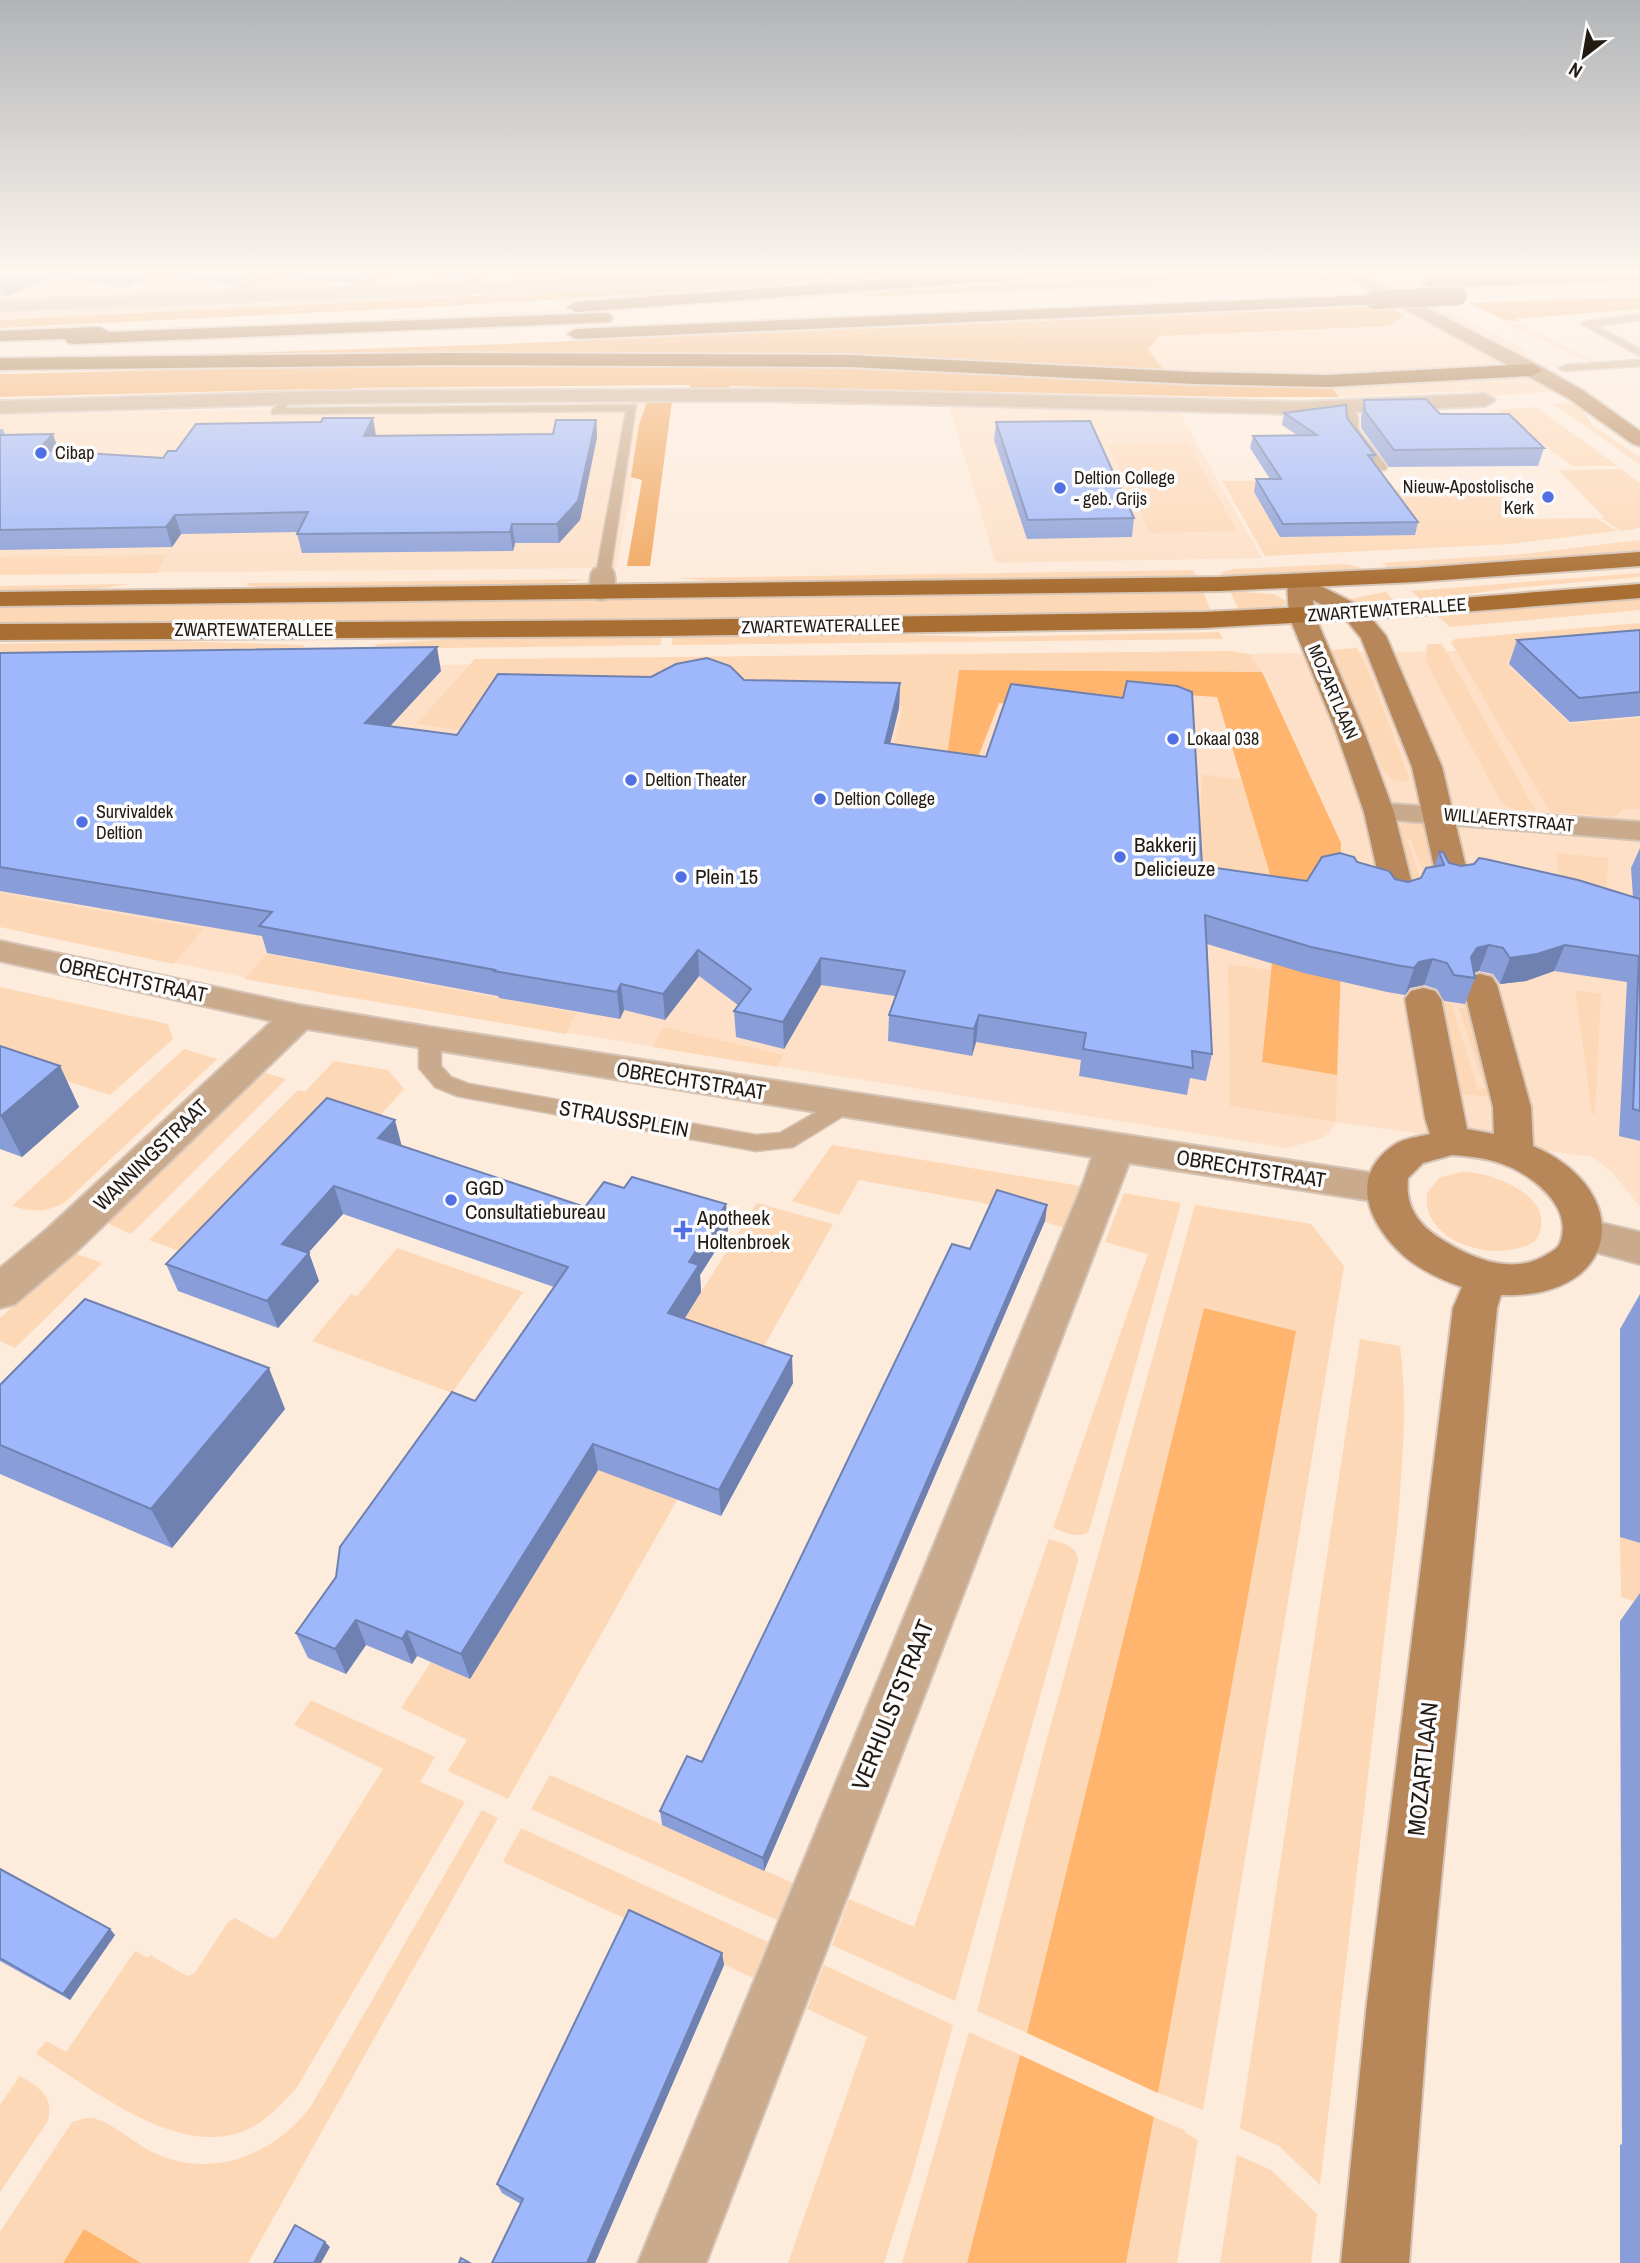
<svg xmlns="http://www.w3.org/2000/svg" width="1640" height="2263" viewBox="0 0 1640 2263" font-family="'Archivo Narrow',sans-serif">
<rect width="100%" height="100%" fill="#fdebdb"/>
<g fill="#fde0c7">
<polygon points="647,402 616,568 0,574 0,415"/>
<polygon points="949,406 1179,412 1262,558 996,563"/>
<polygon points="1640,636 1640,1207 1612,1172 1593,1157 1336,1122 1330,1132 1322,1138 1287,1148 327,994 0,927 0,671 1458,651"/>
</g>
<g fill="#fdd8b7">
<polygon points="164,274 205,280 174,292 174,295 135,296 148,285 142,283"/>
<polygon points="281,274 314,274 281,291 240,292"/>
<polygon points="1043,274 1171,274 876,292 859,297 452,317"/>
<polygon points="765,280 0,320 0,310"/>
<polygon points="1431,304 1520,347 1526,351 1527,359 1416,305"/>
<polygon points="1404,305 1508,365 1350,374 1165,372 1148,349 1159,336 1389,326 1387,306"/>
<polygon points="1500,321 1519,324 1596,361 1589,362"/>
<polygon points="1509,376 1538,380 1562,391 1479,397 1471,391 1339,397 1329,384"/>
<polygon points="672,399 672,401 289,405 295,403"/>
<polygon points="1577,402 1592,425 1640,457 1640,465 1554,404"/>
<polygon points="1536,407 1618,466 1572,466 1497,410"/>
<polygon points="1188,444 1237,531 1150,533 1108,445"/>
<polygon points="1621,469 1640,483 1640,528 1621,531 1601,518 1604,517 1558,470"/>
<path d="M1368 480C1410 499 1455 494 1501 494L1523 519 1596 518 1617 531 1509 544 1265 556 1222 481Z"/>
<polygon points="1640,540 1640,553 1390,570 1383,563 1523,554"/>
<polygon points="166,555 157,573 0,575 0,557"/>
<polygon points="1343,564 1356,566 1367,572 1220,576 1223,572 1233,569"/>
<polygon points="1193,570 1197,578 746,585 678,578"/>
<polygon points="1640,573 1640,577 1513,588 1422,600 1411,591"/>
<polygon points="588,579 528,588 304,591 247,586 248,583"/>
<polygon points="130,584 60,594 0,595 0,586"/>
<polygon points="1230,591 1273,594 1285,600 1286,604 1276,609 1239,610"/>
<polygon points="1201,592 1204,593 1211,612 0,629 0,608"/>
<polygon points="1386,592 1396,603 1355,605 1344,600"/>
<polygon points="1640,599 1640,610 1450,627 1436,615"/>
<polygon points="1640,623 1640,651 1505,663 1570,724 1640,718 1640,809 1623,809 1615,817 1550,812 1451,642 1455,639"/>
<polygon points="1219,632 1223,639 672,645 673,635 859,633 984,637"/>
<polygon points="661,635 661,645 375,649 376,644 484,637"/>
<polygon points="172,641 304,645 302,650 0,654 0,644"/>
<polygon points="1427,644 1442,644 1536,811 1512,809 1501,802 1426,662"/>
<polygon points="1357,648 1373,681 1409,778 1405,782 1392,780 1382,768 1330,650"/>
<polygon points="1230,651 1249,654 1262,672 959,670 947,755 889,768 903,706 745,702 476,732 416,724 475,659"/>
<polygon points="1202,774 1242,780 1278,901 1198,883"/>
<polygon points="1417,821 1422,822 1440,889 1429,888 1411,840 1407,839 1422,884 1410,900 1396,829 1404,823"/>
<polygon points="1556,853 1608,858 1607,885 1599,895 1561,887"/>
<polygon points="0,893 203,929 174,964 0,927"/>
<polygon points="267,954 576,1013 566,1034 244,979"/>
<polygon points="1228,964 1270,970 1262,1062 1337,1075 1336,1122 1230,1106"/>
<polygon points="0,987 168,1024 173,1039 110,1095 0,1059"/>
<polygon points="1468,987 1498,1098 1455,1093 1433,1003 1451,1003 1478,1089 1485,1089 1459,1008 1464,1008 1459,992"/>
<polygon points="1575,990 1601,994 1595,1114 1592,1113"/>
<polygon points="663,1027 784,1055 777,1067 653,1047"/>
<path d="M184 1049 217 1059 65 1202C46 1213 32 1212 12 1206Z"/>
<polygon points="334,1061 388,1070 404,1089 376,1120 196,1257 149,1240 298,1090 305,1092"/>
<polygon points="263,1072 286,1079 131,1234 109,1224 109,1220"/>
<polygon points="832,1145 1081,1186 1082,1189 1065,1228 979,1202 859,1180 839,1215 792,1201"/>
<path d="M1461 1172C1493 1171 1563 1199 1535 1241 1500 1265 1420 1244 1427 1193L1439 1178Z"/>
<path d="M1124 1193 1181 1203 1089 1531C1079 1540 1065 1532 1053 1528L1148 1254 1105 1242Z"/>
<polygon points="757,1203 833,1224 508,1799 448,1771 467,1740 401,1708 431,1662 470,1678 671,1340"/>
<polygon points="1195,1205 1311,1224 1344,1266 1203,2110 1158,2093 1296,1331 1204,1308 1027,2033 977,2011 1044,1749"/>
<polygon points="397,1248 523,1292 452,1393 312,1341 351,1294 357,1296"/>
<polygon points="77,1254 102,1263 15,1348 0,1341 0,1318 71,1256"/>
<path d="M1360 1339 1400 1346C1408 1404 1402 1463 1398 1521L1320 2185 1279 2146 1240 2128Z"/>
<polygon points="1620,1537 1640,1543 1640,1603 1621,1597"/>
<path d="M1049 1539C1061 1543 1078 1545 1078 1561L955 2001 832 1945 849 1899 914 1927Z"/>
<path d="M311 1700 435 1757 420 1782 465 1802 297 2087C282 2104 266 2122 244 2131 176 2158 92 2088 36 2054L46 2041 66 2052 135 1951 148 1958 150 1955 187 1976 195 1973 228 1922 235 1918 270 1938H275L280 1933 383 1769 294 1725Z"/>
<polygon points="550,1775 793,1883 777,1920 531,1809"/>
<path d="M482 1810 498 1818 248 2263H141L84 2230 63 2263H0V2232L72 2122C78 2121 87 2117 93 2118 110 2122 134 2142 150 2151 208 2181 274 2156 311 2106Z"/>
<polygon points="521,1828 768,1942 753,1978 503,1862"/>
<polygon points="824,1965 953,2025 913,2172 884,2263 788,2263 867,2037 807,2009"/>
<polygon points="969,2032 1020,2055 967,2263 902,2263"/>
<path d="M20 2076C40 2088 54 2096 48 2121L0 2192V2105Z"/>
<polygon points="1154,2117 1186,2131 1185,2133 1198,2140 1177,2263 1126,2263"/>
<polygon points="1237,2155 1271,2170 1317,2214 1311,2263 1220,2263"/>
</g>
<g fill="#f1a860">
<polygon points="912,274 933,276 430,307 0,328 0,320"/>
<polygon points="1171,274 1323,274 1338,281 1317,282 1308,279 859,297 875,292"/>
<polygon points="1640,297 1640,309 1515,319 1520,322 1504,320 1468,303"/>
<polygon points="1387,306 1404,315 1389,326 1159,336 1148,349 1165,372 1016,365 118,357 504,344"/>
<polygon points="424,364 803,366 1329,384 1339,397 1232,397 730,386 729,389 690,390 690,385 353,388 351,394 313,394 315,389 0,397 0,374"/>
<polygon points="688,398 1092,406 1093,410 685,401"/>
<polygon points="672,401 650,566 627,566 642,480 631,477 639,425 647,402"/>
</g>
<g fill="#ffb56d">
<polygon points="959,670 1262,672 1341,843 1340,881 1343,915 1337,1075 1262,1062 1278,901 1217,697 1144,692 1143,699 1106,696 1105,706 999,703 977,760 947,756"/>
<polygon points="1204,1308 1296,1331 1158,2093 1027,2033"/>
<polygon points="1020,2055 1154,2117 1126,2263 967,2263"/>
<polygon points="84,2229 141,2263 63,2263"/>
</g>
<g fill="none" stroke-linecap="round" stroke-linejoin="round">
<defs>
<g id="lane">
<polygon points="266,274 279,274 224,299 215,297"/>
<polygon points="376,274 388,274 348,294 339,292"/>
<polygon points="478,274 490,274 461,290 453,288"/>
<polygon points="584,274 596,274 577,286 571,286 571,282"/>
<polygon points="1640,314 1640,320 1597,326 1640,349 1640,356 1581,324 1586,321"/>
<polygon points="1640,360 1640,366 1565,371 1559,368 1565,365"/>
<polygon points="288,395 294,398 285,408 636,405 610,574 603,578 596,574 626,411 272,414 272,410"/>
<polygon points="1347,403 1351,404 1358,417 1358,429 1387,467 1385,470 1377,470 1346,429 1346,417 1341,406"/>
<polygon points="430,1032 438,1034 441,1039 441,1066 451,1077 469,1084 756,1135 780,1133 837,1100 845,1097 853,1100 856,1105 853,1110 793,1147 756,1151 457,1096 435,1087 419,1068 419,1039 422,1034"/>
</g>
<g id="street">
<polygon points="702,274 832,274 824,279 0,311 0,301"/>
<polygon points="795,389 1301,402 1485,394 1495,400 1485,406 1301,414 795,401 572,401 328,403 0,413 0,401 328,391"/>
<path d="M603 567 612 569C617 577 615 590 610 598L601 600 592 598 589 593 591 574 594 569Z"/>
<polygon points="1379,803 1640,822 1640,840 1368,818 1364,812 1368,806"/>
<polygon points="0,941 299,1005 430,1027 1385,1175 1399,1179 1405,1189 1399,1199 1385,1203 1129,1163 706,2263 638,2263 1084,1181 1092,1157 307,1029 77,1251 15,1304 0,1308 0,1268 47,1229 272,1021 0,961"/>
<polygon points="1584,1219 1640,1232 1640,1264 1569,1245 1563,1234 1569,1223"/>
</g>
<g id="secondary">
<polygon points="1340,274 1360,274 1540,366 1582,390 1640,431 1640,446 1633,444 1568,398"/>
<polygon points="1299,575 1362,607 1386,636 1442,767 1469,880 1464,887 1453,890 1442,887 1437,880 1412,767 1361,638 1344,617 1313,600 1315,616 1364,731 1394,812 1415,896 1410,903 1399,906 1388,903 1383,896 1364,812 1336,731 1289,616 1287,582 1290,577"/>
<path d="M1480 974 1492 977 1497 985 1531 1107 1533 1146C1637 1191 1621 1300 1501 1295L1497 1308 1429 2003 1409 2263H1341L1367 2003 1453 1308 1462 1287C1442 1280 1422 1271 1405 1257 1369 1225 1347 1177 1394 1145 1403 1138 1419 1137 1430 1134L1425 1118 1405 999 1411 991 1423 988 1435 991 1441 999 1467 1129 1494 1134 1493 1107 1463 985 1468 977ZM1452 1155C1468 1156 1485 1158 1500 1163 1529 1173 1572 1204 1561 1240 1559 1248 1553 1251 1546 1255 1512 1276 1471 1258 1441 1239 1417 1224 1405 1205 1408 1178L1423 1163Z"/>
</g>
<g id="primary">
<polygon points="1640,552 1640,566 1415,582 1219,591 0,606 0,592 1219,577 1415,568"/>
<polygon points="1640,584 1640,598 1410,616 1204,628 663,636 0,640 0,624 663,620 1204,612 1410,602"/>
</g>
<g id="highway">
<polygon points="960,274 1032,274 1024,279 576,312 567,307 576,302"/>
<polygon points="1529,274 1640,274 1640,279 1430,288 1422,283 1430,278"/>
<polygon points="1374,295 1380,296 1382,300 1380,304 576,339 567,334 576,329"/>
<polygon points="604,313 610,314 613,318 610,322 74,344 68,343 65,339 0,341 0,331 100,327 109,332"/>
<polygon points="445,353 850,355 1194,372 1327,375 1533,364 1542,370 1533,376 1327,387 1194,384 850,367 445,365 0,370 0,358"/>
</g>
</defs>
<use href="#lane" stroke="#d6c5b7" stroke-width="3"/>
<use href="#street" stroke="#d6c5b7" stroke-width="4"/>
<use href="#secondary" stroke="#d6c5b7" stroke-width="4"/>
<use href="#primary" stroke="#d6c5b7" stroke-width="4"/>
<use href="#highway" stroke="#d6c5b7" stroke-width="4"/>
<use href="#lane" fill="#caaa8c" fill-rule="evenodd"/>
<use href="#street" fill="#caaa8c" fill-rule="evenodd"/>
<use href="#secondary" fill="#b7875a" fill-rule="evenodd"/>
<use href="#primary" fill="#a86e32" fill-rule="evenodd"/>
<use href="#highway" fill="#925d24" fill-rule="evenodd"/>
<defs>
<polyline id="highway-bridge" points="1374,300 1458,296"/>
</defs>
<use href="#highway-bridge" stroke="#d6c5b7" stroke-width="20" stroke-linecap="butt"/>
<use href="#highway-bridge" stroke="#925d24" stroke-width="18"/>
</g>
<g fill="#899ed8">
<polygon points="0,274 259,274 231,285 158,274 127,288 55,277 6,296 0,295"/>
<polygon points="279,274 372,274 354,282 343,283 280,277"/>
<polygon points="424,274 475,274 464,279"/>
<polygon points="1364,400 1440,414 1544,448 1538,466 1389,467 1361,428 1361,417"/>
<polygon points="1284,413 1347,418 1375,455 1373,463 1418,522 1415,535 1280,537 1254,492 1256,479 1270,479 1250,448 1253,436 1297,435 1282,425"/>
<polygon points="596,420 597,437 580,520 559,543 515,543 513,551 302,553 297,534 298,532 181,534 172,547 0,550 0,429 3,429 5,435 59,451 163,458 176,451 376,435 553,434"/>
<polygon points="996,422 1134,518 1132,537 1027,539 994,440"/>
<polygon points="1640,630 1640,716 1570,722 1509,664 1517,640"/>
<polygon points="0,653 441,671 390,726 457,735 744,680 900,683 899,708 890,744 1202,866 1307,881 1357,862 1395,879 1408,882 1421,878 1434,866 1439,852 1449,863 1461,866 1633,897 1631,868 1640,848 1640,1141 1619,1136 1627,982 1554,971 1526,981 1500,984 1493,974 1479,971 1474,973 1475,978 1465,1004 1444,1001 1437,989 1424,985 1410,988 1405,995 1387,992 1304,973 1207,944 1212,1054 1206,1081 1190,1078 1187,1095 1079,1076 1081,1060 976,1042 972,1056 888,1041 889,1015 895,996 821,985 784,1049 736,1037 734,1011 738,1005 699,976 665,1020 624,1010 620,1019 499,998 498,996 267,953 262,936 0,891"/>
<polygon points="0,1046 60,1066 79,1107 22,1157 0,1149"/>
<polygon points="402,1146 585,1207 624,1188 726,1204 728,1231 700,1275 701,1292 685,1318 793,1383 721,1516 598,1470 470,1679 417,1656 412,1664 366,1645 346,1674 308,1658 296,1633 475,1401 554,1287 343,1214 308,1253 309,1253 319,1281 278,1328 178,1291 166,1264"/>
<polygon points="1047,1205 1045,1221 764,1871 662,1825 660,1811 702,1762"/>
<polygon points="1640,1294 1640,1543 1620,1537 1620,1329"/>
<polygon points="0,1385 285,1409 172,1548 0,1474"/>
<polygon points="1640,1593 1640,2263 1620,2263 1620,2145 1622,2144 1620,1621"/>
<polygon points="0,1869 115,1935 70,2000 0,1961"/>
<polygon points="722,1953 724,1965 595,2263 492,2263 521,2204 502,2193 497,2184"/>
</g>
<g fill="#6f81b0">
<polygon points="13,274 54,274 55,277 6,296 0,279"/>
<polygon points="123,274 158,274 127,288"/>
<polygon points="229,274 259,274 231,285"/>
<polygon points="341,274 372,274 354,282 343,283"/>
<polygon points="463,274 475,274 464,279"/>
<polygon points="373,418 376,436 364,436"/>
<polygon points="596,420 597,437 580,520 559,543 557,524"/>
<polygon points="53,434 59,452 38,450"/>
<polygon points="175,515 181,534 172,547 166,527"/>
<polygon points="512,524 515,543 513,551 510,532"/>
<polygon points="437,647 441,671 370,748 365,723"/>
<polygon points="900,683 899,708 884,768 885,743"/>
<polygon points="1489,945 1479,971 1467,974 1471,957 1477,948"/>
<polygon points="1565,945 1554,971 1526,981 1500,984 1510,958"/>
<polygon points="698,950 699,976 665,1020 663,994"/>
<polygon points="821,958 821,985 784,1049 783,1022"/>
<polygon points="1433,959 1424,985 1410,988 1405,995 1414,968 1419,962"/>
<polygon points="621,984 624,1010 620,1019 617,992"/>
<polygon points="979,1015 976,1042 972,1056 974,1029"/>
<polygon points="60,1066 79,1107 22,1157 1,1116"/>
<polygon points="395,1120 402,1147 378,1138"/>
<polygon points="334,1186 343,1214 292,1271 282,1244"/>
<polygon points="726,1204 728,1231 700,1275 701,1292 671,1340 668,1313 689,1262"/>
<polygon points="1047,1205 1045,1221 764,1871 763,1858"/>
<polygon points="309,1253 319,1281 278,1328 267,1301"/>
<polygon points="792,1356 793,1383 721,1516 719,1490"/>
<polygon points="269,1368 285,1409 172,1548 151,1509"/>
<polygon points="593,1444 598,1470 470,1679 461,1654"/>
<polygon points="356,1620 366,1645 346,1674 335,1649"/>
<polygon points="407,1631 417,1656 412,1664 402,1639"/>
<polygon points="110,1929 115,1935 70,2000 63,1994"/>
<polygon points="722,1953 724,1965 595,2263 587,2263"/>
<polygon points="325,2242 330,2247 321,2263 314,2263"/>
</g>
<g fill="#9fb8fb" stroke="#6f81b0" stroke-width="2">
<polygon points="0,274 13,274 0,279"/>
<polygon points="1426,399 1440,414 1509,414 1544,448 1394,450 1365,411 1364,400"/>
<polygon points="1346,405 1347,418 1375,455 1368,455 1418,522 1283,524 1256,479 1281,479 1253,436 1317,435 1284,413"/>
<polygon points="323,418 373,418 364,436 553,434 556,420 596,420 578,501 557,524 512,524 510,532 297,534 308,512 175,515 166,527 0,530 0,435 53,434 38,450 163,458 168,451 176,451 196,424 321,422"/>
<polygon points="1090,421 1134,518 1028,520 996,422"/>
<polygon points="1640,630 1640,692 1579,698 1517,640"/>
<polygon points="437,647 365,723 457,735 498,674 651,677 676,664 707,658 730,666 744,680 900,683 885,743 986,757 1011,684 1123,698 1127,681 1177,686 1192,692 1202,866 1307,881 1322,857 1340,853 1354,857 1357,862 1389,871 1395,879 1408,882 1421,878 1426,868 1444,865 1439,852 1443,852 1449,863 1461,866 1474,864 1479,858 1485,859 1578,880 1640,899 1640,1111 1633,1109 1639,956 1565,945 1537,954 1510,958 1503,948 1489,945 1477,948 1471,957 1475,978 1454,975 1447,963 1433,959 1419,962 1414,968 1396,965 1311,947 1205,915 1212,1054 1192,1051 1193,1068 1083,1049 1086,1033 979,1015 974,1029 889,1015 905,971 821,958 783,1022 734,1011 751,989 698,950 663,994 621,984 617,992 494,971 495,970 259,926 272,912 0,867 0,653"/>
<polygon points="0,1046 60,1066 1,1116 0,1115"/>
<polygon points="327,1098 395,1120 378,1138 585,1207 604,1182 624,1188 632,1177 726,1204 689,1262 699,1265 668,1313 792,1356 719,1490 593,1444 461,1654 407,1631 402,1639 356,1620 335,1649 296,1633 336,1577 340,1547 452,1392 475,1401 568,1267 334,1186 282,1244 309,1253 267,1301 166,1264"/>
<polygon points="997,1190 1047,1205 763,1858 660,1811 687,1756 702,1762 952,1244 970,1249"/>
<polygon points="85,1299 269,1368 151,1509 0,1445 0,1385"/>
<polygon points="0,1869 110,1929 63,1994 0,1958"/>
<polygon points="629,1910 722,1953 587,2263 492,2263 523,2199 497,2184"/>
<polygon points="295,2225 325,2242 314,2263 274,2263"/>
<polygon points="461,2258 470,2263 459,2263"/>
</g>
<linearGradient id="sky" x2="0" y2="1"><stop stop-color="#b1b4b7"/><stop offset="0.46" stop-color="#fef6ef"/><stop offset="1" stop-color="#fef6ef" stop-opacity="0"/></linearGradient>
<rect width="1640" height="591" fill="url(#sky)"/>
<g fill="#5070e4" stroke="#fcfcfc" stroke-width="2.5">
<circle cx="41" cy="453" r="7"/>
<circle cx="1060" cy="488" r="7"/>
<circle cx="1548" cy="497" r="7"/>
<circle cx="1173" cy="739" r="7"/>
<circle cx="631" cy="780" r="7"/>
<circle cx="820" cy="799" r="7"/>
<circle cx="82" cy="822" r="7"/>
<circle cx="1120" cy="857" r="7"/>
<circle cx="681" cy="877" r="7"/>
<circle cx="451" cy="1200" r="7"/>
<path d="M679.5 1219.5h7v7h7v7h-7v7h-7v-7h-7v-7h7z"/>
</g>
<g text-anchor="middle" stroke-width="7" stroke-linejoin="round" paint-order="stroke">
<g font-size="18" fill="#221a13" stroke="#fcfcfc" text-anchor="start">
<text x="55" y="459">Cibap</text>
<text x="1074" y="484">Deltion College<tspan x="1074" dy="21">- geb. Grijs</tspan></text>
<text x="1534" y="493" text-anchor="end">Nieuw-Apostolische<tspan x="1534" dy="21">Kerk</tspan></text>
<text x="1187" y="745">Lokaal 038</text>
<text x="645" y="786">Deltion Theater</text>
<text x="834" y="805">Deltion College</text>
<text x="96" y="818">Survivaldek<tspan x="96" dy="21">Deltion</tspan></text>
</g>
<g font-size="18" fill="#221a13" stroke="#fcfcfc">
<text transform="translate(1387 610) rotate(-4)" y="6">ZWARTEWATERALLEE</text>
<text transform="translate(821 626) rotate(-1)" y="6">ZWARTEWATERALLEE</text>
<text x="254" y="636">ZWARTEWATERALLEE</text>
<text transform="translate(1333 692) rotate(67)" y="6">MOZARTLAAN</text>
<text transform="translate(1509 820) rotate(5)" y="6">WILLAERTSTRAAT</text>
</g>
<g font-size="21" fill="#221a13" stroke="#fcfcfc" text-anchor="start">
<text x="1134" y="852">Bakkerij<tspan x="1134" dy="24">Delicieuze</tspan></text>
<text x="695" y="884">Plein 15</text>
<text x="465" y="1195">GGD<tspan x="465" dy="24">Consultatiebureau</tspan></text>
<text x="697" y="1225">Apotheek<tspan x="697" dy="24">Holtenbroek</tspan></text>
</g>
<g font-size="21" fill="#221a13" stroke="#fcfcfc">
<text transform="translate(133 980) rotate(12)" y="7">OBRECHTSTRAAT</text>
<text transform="translate(691 1081) rotate(9)" y="7">OBRECHTSTRAAT</text>
<text transform="translate(624 1119) rotate(10)" y="7">STRAUSSPLEIN</text>
<text transform="translate(151 1155) rotate(-44)" y="7">WANNINGSTRAAT</text>
<text transform="translate(1251 1169) rotate(9)" y="7">OBRECHTSTRAAT</text>
</g>
<g font-size="24" fill="#221a13" stroke="#fcfcfc">
<text transform="translate(893 1705) rotate(-68)" y="8">VERHULSTSTRAAT</text>
<text transform="translate(1423 1769) rotate(-84)" y="8">MOZARTLAAN</text>
</g>
</g>
<g transform="translate(1584 56) rotate(211)" stroke="#fcfcfc" stroke-width="5" paint-order="stroke">
<path d="M0-5L12 26L0 18L-12 26Z" fill="#221a13"/>
<text y="-10" font-size="19" font-weight="bold" text-anchor="middle" fill="#221a13">N</text>
</g>
</svg>
